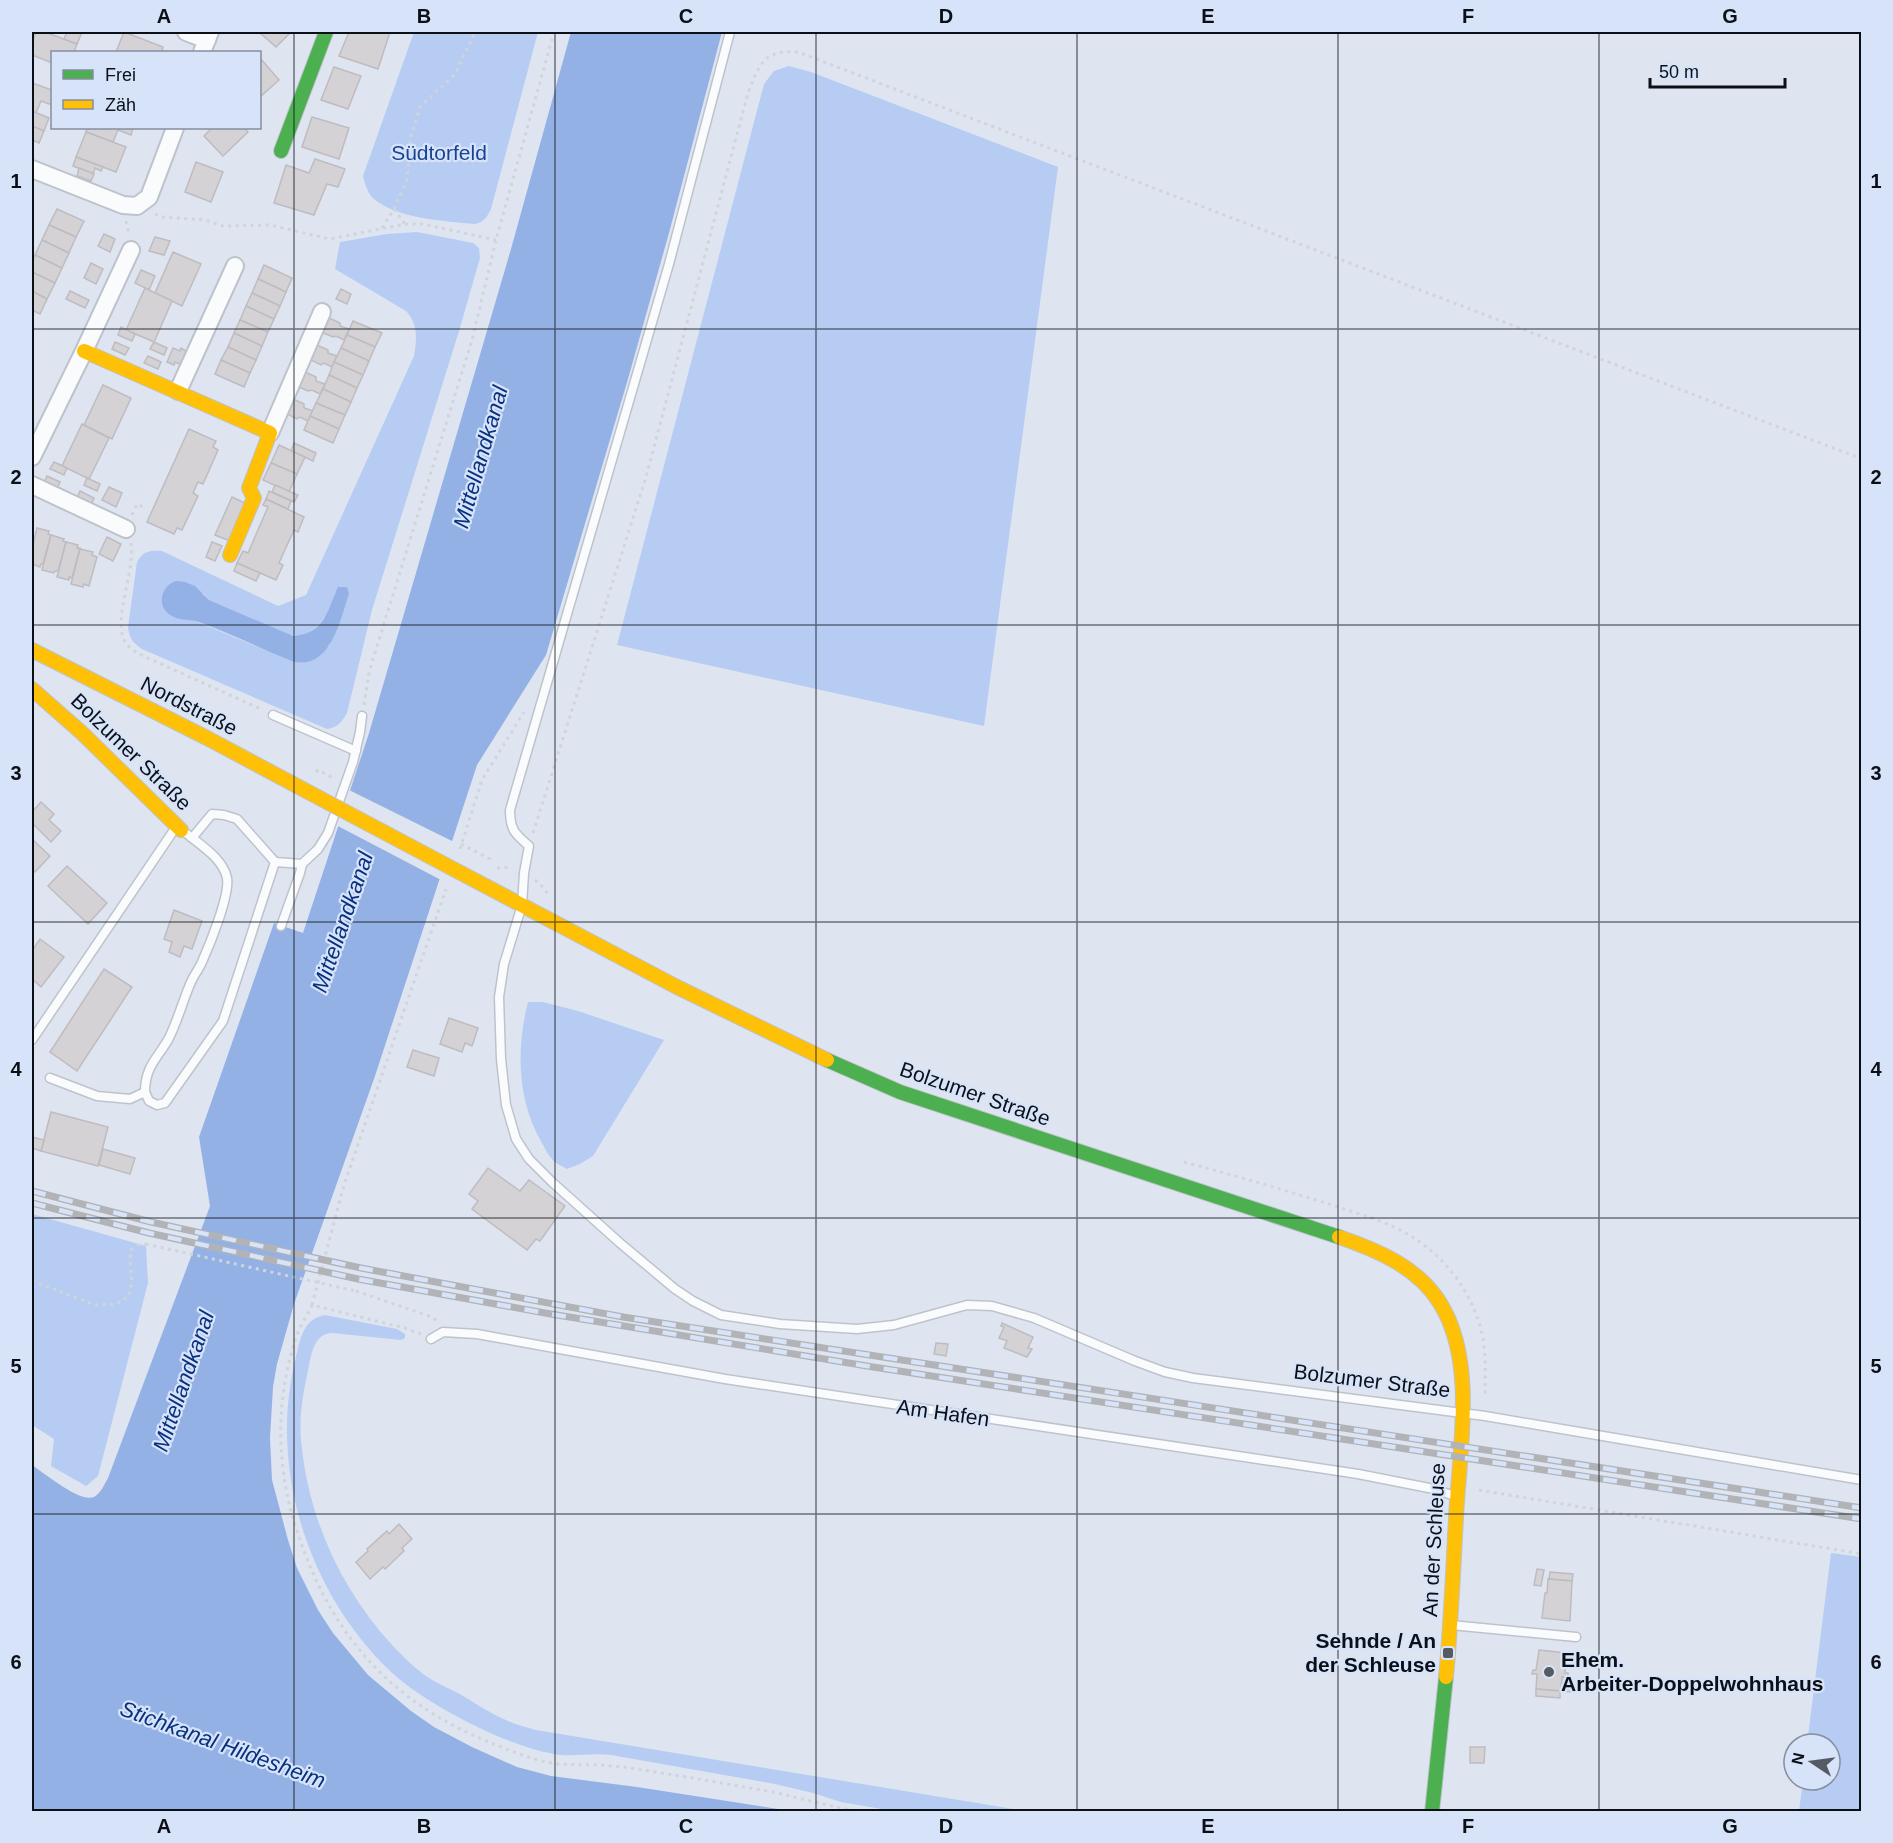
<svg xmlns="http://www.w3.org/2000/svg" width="1893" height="1843" viewBox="0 0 1893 1843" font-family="Arial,sans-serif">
<rect width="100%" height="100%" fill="#dee5f1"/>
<g fill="#b6ccf3" fill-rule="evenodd">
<path d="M414 32H538L491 209C487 217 484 222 475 224 445 221 396 219 373 198 367 192 365 184 363 176Z"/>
<polygon points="789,66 811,72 1058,167 984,726 617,645 764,84 774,71"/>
<path d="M417 232 473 243 479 248 480 258 459 331 372 610 347 713C341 723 338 727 327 729L142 649C133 643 129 638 128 627L137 562C143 551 150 550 162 551L278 606 306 595 414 356C417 338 418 324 406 311L335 269 340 242 387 234ZM336 591 349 594 329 646 302 663 294 662 198 622 189 619H179L203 593 209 600 288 635C317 641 328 613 336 591Z"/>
<path d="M528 1002H543L578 1011 664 1040 593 1156 580 1164 567 1169C562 1166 555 1163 552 1159 548 1155 545 1148 542 1143 517 1100 516 1049 528 1002Z"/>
<polygon points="32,1214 146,1246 148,1283 98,1476 86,1486 51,1466 54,1439 32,1425"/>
<path d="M325 1315 397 1329 405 1334V1338L401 1340 332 1333C313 1334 311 1356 308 1371 303 1393 299 1417 301 1440 308 1517 340 1588 392 1645 402 1655 411 1665 422 1673 432 1681 446 1687 458 1693 474 1702 489 1713 506 1720 515 1725 526 1727 536 1730L1025 1811H893L841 1802 813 1793 775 1784 611 1755C593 1753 578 1756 561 1755 513 1750 422 1703 388 1669 308 1591 269 1469 295 1361 300 1341 302 1319 325 1315Z"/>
<polygon points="1831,1553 1861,1557 1861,1811 1799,1811 1803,1780 1830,1780 1830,1744 1807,1744"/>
</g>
<g fill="#94b1e5">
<path d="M571 32H722L669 233 628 379 546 655 477 765 375 1076 294 1304 277 1364 273 1387 270 1438 272 1480 288 1540 297 1568 318 1610 333 1633 368 1675 411 1711 434 1727 472 1747 517 1767 551 1776 637 1787 791 1811H32V1465C44 1473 80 1503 94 1497 101 1493 104 1485 108 1478L210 1206 199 1137 274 923 303 933 369 733 511 249Z"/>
<path d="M176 581 185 582 195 586 209 600 293 636C325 634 327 610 338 587H347L349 594C340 620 331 669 294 662 262 649 231 634 199 622 190 619 180 621 172 616 156 608 160 586 176 581Z"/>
</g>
<polygon fill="#dee5f1" points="347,789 456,843 443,881 336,825"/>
<g fill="#d4d2d5" stroke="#bebcc0" stroke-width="1.5">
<polygon points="36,32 45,32 77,44 74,52 52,52 52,63 32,55 32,43"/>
<polygon points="67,32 82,32 77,44 64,39"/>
<polygon points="124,32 163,47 162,52 116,52"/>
<polygon points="259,32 291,32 276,47"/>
<polygon points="349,32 390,32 378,69 339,56"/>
<polygon points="260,58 279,80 260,97"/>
<polygon points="334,67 361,76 348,109 321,100"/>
<polygon points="32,83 52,90 52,105 41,101 36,113 32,111"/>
<polygon points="32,111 49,118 44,131 32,127"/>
<polygon points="312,117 349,128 339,159 302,147"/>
<polygon points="32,126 44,131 39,143 32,140"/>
<polygon points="87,128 133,128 131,135 118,130 113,142 86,132"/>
<polygon points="212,128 244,128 248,132 223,156 204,136"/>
<polygon points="86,132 126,147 116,172 76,157"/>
<polygon points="76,157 103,167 101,171 95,168 93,174 73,166"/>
<polygon points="315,159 345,169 338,187 327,184 314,215 274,203 286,165 309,173"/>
<polygon points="196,162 223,172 211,202 185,192"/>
<polygon points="79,168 94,174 91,181 77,176"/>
<polygon points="57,209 84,221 76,237 49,225"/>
<polygon points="49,225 76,237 69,253 42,240"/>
<polygon points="104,234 115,239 110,252 98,246"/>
<polygon points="155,237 170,241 164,255 149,251"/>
<polygon points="42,240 69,253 62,268 35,255"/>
<polygon points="173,252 201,264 182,306 155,293"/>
<polygon points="35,255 62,268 55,283 32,272 32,262"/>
<polygon points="91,263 103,269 96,284 84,278"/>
<polygon points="264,265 292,278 286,292 258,279"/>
<polygon points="141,270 155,276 149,290 135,283"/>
<polygon points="32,272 55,283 47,299 32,291"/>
<polygon points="258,279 286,292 280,306 252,293"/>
<polygon points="145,288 172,301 154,342 126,330"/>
<polygon points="341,289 351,294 347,304 336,299"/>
<polygon points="32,291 47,299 40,314 32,310"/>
<polygon points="70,291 89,300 85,308 66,299"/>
<polygon points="252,293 280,306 274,319 246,306"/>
<polygon points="246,306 274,319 268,332 240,320"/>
<polygon points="327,317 340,323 340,326 349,329 344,340 336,336 333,337 321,332"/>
<polygon points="240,320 268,332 262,346 234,333"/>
<polygon points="353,321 382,333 375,347 347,335"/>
<polygon points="121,327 135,334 132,341 118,335"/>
<polygon points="234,333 262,346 256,360 228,347"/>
<polygon points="347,335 375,347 369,361 341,348"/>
<polygon points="115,342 129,348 125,355 112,349"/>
<polygon points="154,342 167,348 164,355 150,349"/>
<polygon points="315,344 328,350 328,353 337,356 332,367 324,363 321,365 309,359"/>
<polygon points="228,347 256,360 250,373 221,360"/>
<polygon points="173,348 180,351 181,348 188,352 182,365 175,362 174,365 167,362"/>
<polygon points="341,348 369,361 363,375 334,362"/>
<polygon points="148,356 161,362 158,369 144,363"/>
<polygon points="221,360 250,373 244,387 215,374"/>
<polygon points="334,362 363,375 357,388 329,375"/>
<polygon points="303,371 316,377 316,381 325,384 320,394 312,390 308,391 297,386"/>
<polygon points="329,375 357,388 351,402 323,389"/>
<polygon points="103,385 131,398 112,439 84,425"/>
<polygon points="323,389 351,402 345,415 316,403"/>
<polygon points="291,398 304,404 304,408 313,411 308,421 300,417 297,419 285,413"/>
<polygon points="316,403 345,415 339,429 310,416"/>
<polygon points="310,416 339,429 333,443 304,430"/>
<polygon points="82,424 109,438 89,479 62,466"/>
<polygon points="189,429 216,441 213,447 218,450 203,484 198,482 193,493 198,496 182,530 177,528 174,534 147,522"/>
<polygon points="294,443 316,453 313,461 291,451"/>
<polygon points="279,445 305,457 297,474 271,463"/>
<polygon points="54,462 67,468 64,475 50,469"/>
<polygon points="271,463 297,474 289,492 263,480"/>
<polygon points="47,476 60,482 57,489 44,483"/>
<polygon points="87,478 100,484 97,491 84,485"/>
<polygon points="275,485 298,495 294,502 272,492"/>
<polygon points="109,487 122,493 116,507 102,500"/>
<polygon points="80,491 94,498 91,505 77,498"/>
<polygon points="269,491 291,501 288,509 266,499"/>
<polygon points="232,497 247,504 230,541 215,535"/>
<polygon points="266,499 304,517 298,532 294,530 279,563 283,565 276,580 237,563 243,551 248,553 268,507 263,505"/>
<polygon points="37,528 49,531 48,534 51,535 43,564 41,564 40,567 32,564 32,549"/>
<polygon points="51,535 64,539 63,541 66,542 58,571 55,571 54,573 42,570"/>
<polygon points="107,537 121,544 113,561 99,554"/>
<polygon points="66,542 78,545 77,548 80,548 72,578 69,577 69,580 57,577"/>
<polygon points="212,542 222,546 215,561 206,557"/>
<polygon points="80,549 93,552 92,555 97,557 89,586 84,584 83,587 71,584"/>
<polygon points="237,563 260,573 256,581 234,571"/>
<polygon points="41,802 54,814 49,820 61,831 51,842 32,823 32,812"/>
<polygon points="32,839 50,856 35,872 32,869"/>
<polygon points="67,866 107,903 88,924 48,886"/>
<polygon points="174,910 202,921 192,949 184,946 180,957 169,952 172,942 164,939"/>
<polygon points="40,939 64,957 41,987 32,979 32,951"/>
<polygon points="104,969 132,987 77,1071 50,1052"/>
<polygon points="449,1018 478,1028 472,1046 465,1043 462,1052 440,1044"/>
<polygon points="413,1050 439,1058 434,1076 407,1067"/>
<polygon points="51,1112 108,1127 98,1166 41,1151"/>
<polygon points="32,1137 44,1140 41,1151 32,1148"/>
<polygon points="103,1149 135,1158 130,1174 99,1165"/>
<polygon points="488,1168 520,1191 529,1180 565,1206 540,1241 536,1239 527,1250 472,1209 478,1201 469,1194"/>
<polygon points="1002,1323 1033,1337 1028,1348 1032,1349 1027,1357 1004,1348 1007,1341 999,1338 1004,1327 1001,1326"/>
<polygon points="936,1343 948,1344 946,1356 934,1354"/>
<polygon points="399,1524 412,1539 402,1548 404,1551 385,1569 383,1567 370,1579 356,1562 368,1551 367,1549 387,1531 389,1534"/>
<polygon points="1537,1569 1544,1570 1541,1586 1534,1585"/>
<polygon points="1550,1572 1573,1574 1572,1581 1549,1579"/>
<polygon points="1548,1579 1572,1581 1570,1621 1542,1618 1545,1593 1547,1593"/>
<polygon points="1539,1650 1567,1653 1565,1673 1568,1673 1568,1678 1562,1677 1561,1691 1536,1689 1537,1674 1532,1674 1533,1670 1536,1670"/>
<polygon points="1562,1677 1572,1678 1571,1692 1561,1691"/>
<polygon points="1536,1689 1560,1691 1560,1698 1536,1696"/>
<polygon points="1470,1747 1485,1747 1484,1763 1470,1763"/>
</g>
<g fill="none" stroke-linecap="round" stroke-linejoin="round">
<defs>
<g id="lane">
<path d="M730 32 669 264 510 810C510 830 515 834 529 846L524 873 522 905 504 964 499 997 501 1059 506 1105 516 1139 529 1159 552 1182 620 1243 675 1289 693 1301 721 1315 780 1324 857 1329 894 1325 967 1305 992 1306 1034 1318 1135 1361 1165 1372 1193 1378 1485 1416 1862 1480"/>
<polyline points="273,715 356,751"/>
<polyline points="275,862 302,864 318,849 328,833 353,762 360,732 362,716"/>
<polyline points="281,926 300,873 302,864"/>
<polyline points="32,1040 176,827"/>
<path d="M50 1078 97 1096 130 1099 145 1092C145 1066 158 1058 169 1038 178 1020 183 1000 191 982 194 975 199 969 202 962 210 944 230 895 227 878 223 859 202 846 187 834"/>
<polyline points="145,1092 149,1101 157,1105 165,1103 223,1021 275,862 237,819 224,815 212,814 192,838"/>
<polyline points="431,1339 443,1332 477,1334 725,1379 1358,1474 1429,1488 1456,1496"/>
<polyline points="1451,1625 1576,1637"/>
</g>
<g id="street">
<polyline points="186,32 207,40"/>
<polyline points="202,52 210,32"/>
<polyline points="32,169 123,205 137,206 149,197 175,128"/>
<polyline points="178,391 235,266"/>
<polyline points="270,433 322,312"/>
<polyline points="32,457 84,351 131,250"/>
<polyline points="32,485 126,529"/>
</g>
<g id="fast">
<polyline points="281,151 326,32"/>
<polyline points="827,1060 900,1092 1339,1237"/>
<polyline points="1432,1812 1446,1677"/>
</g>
<g id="slow">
<polyline points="84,351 270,433 249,488 254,498 230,555"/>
<polyline points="32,650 207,738 327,802"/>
<polyline points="32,689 82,733 181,830"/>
<polyline points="459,872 677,987 827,1060"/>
<path d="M1339 1237C1377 1250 1418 1267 1440 1303 1477 1362 1459 1452 1456 1518 1453 1571 1451 1624 1446 1677"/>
</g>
</defs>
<use href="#lane" stroke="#bec3cb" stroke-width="11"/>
<use href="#street" stroke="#bec3cb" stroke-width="20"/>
<use href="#fast" stroke="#bec3cb" stroke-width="16"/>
<use href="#slow" stroke="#bec3cb" stroke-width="16"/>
<g stroke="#d1d4d8" stroke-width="3" stroke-dasharray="3 4.5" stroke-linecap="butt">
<polyline points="394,209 405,224"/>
<polyline points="155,214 161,217 205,220 223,226 270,225 330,239 405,224 423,224 496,240"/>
<polyline points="126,221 129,235"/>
<polyline points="382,228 394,209 407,180 411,136 420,107 455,74 475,32"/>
<polyline points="132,515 137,504 145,508"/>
<path d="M131 543C135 571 115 613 123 637 125 645 132 649 139 654L263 710"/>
<polyline points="364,705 369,672 472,340 496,240 554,32"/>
<polyline points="316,772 318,770 335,779"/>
<path d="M533 833 646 477 748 93C759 65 764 49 798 52L1862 459"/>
<polyline points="461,844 490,859 488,863"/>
<polyline points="460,849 482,780 524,712"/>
<polyline points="497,868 512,867"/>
<polyline points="535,880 540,884 549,895"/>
<path d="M1184 1162C1233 1175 1281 1189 1329 1204 1352 1212 1376 1218 1398 1229 1443 1251 1477 1295 1484 1345 1486 1362 1485 1379 1485 1396"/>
<polyline points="32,1281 95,1305 116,1304 129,1296 132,1281 130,1264 131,1250 138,1245 146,1244"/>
<polyline points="356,1291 432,1317 438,1322"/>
<polyline points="312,1305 344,1185 446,889"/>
<path d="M421 1334 405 1328 312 1305C307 1316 299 1327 296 1338 275 1401 276 1468 297 1531 331 1636 392 1704 494 1744 511 1751 529 1758 546 1762 565 1766 582 1764 601 1765 630 1767 659 1773 687 1777 716 1782 744 1787 773 1792 803 1799 832 1807 862 1812"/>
<polyline points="1479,1490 1862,1554"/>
</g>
<use href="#lane" stroke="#fafbfd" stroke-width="8"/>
<use href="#street" stroke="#fafbfd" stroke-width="16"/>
<use href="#fast" stroke="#4caf50" stroke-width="14"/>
<use href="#slow" stroke="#ffc107" stroke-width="14"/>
<defs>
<g id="rail">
<polyline points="32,1191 151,1222 361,1268 623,1317 1862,1508"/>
<polyline points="32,1203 149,1233 358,1279 545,1313 873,1367 1862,1519"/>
</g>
</defs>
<use href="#rail" stroke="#b1b3b6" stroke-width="7"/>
<use href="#rail" stroke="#d6e3f9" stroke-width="4.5" stroke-dasharray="14" stroke-linecap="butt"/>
<defs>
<polyline id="slow-bridge" points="327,802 459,872"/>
</defs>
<use href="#slow-bridge" stroke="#bec3cb" stroke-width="16" stroke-linecap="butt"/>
<polyline stroke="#d1d4d8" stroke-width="3" stroke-dasharray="3 4.5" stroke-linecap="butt" points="146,1244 356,1291"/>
<use href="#slow-bridge" stroke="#ffc107" stroke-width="14"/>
</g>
<path fill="none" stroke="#0b0f16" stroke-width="1.5" stroke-opacity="0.55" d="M294 32V1812M555 32V1812M816 32V1812M1077 32V1812M1338 32V1812M1599 32V1812M32 329H1862M32 625H1862M32 922H1862M32 1218H1862M32 1514H1862"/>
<g fill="#555a63" stroke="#d6e3f9" stroke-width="2">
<rect x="1442" y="1647" width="12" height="12" rx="3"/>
<circle cx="1549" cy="1672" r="6"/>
</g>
<g text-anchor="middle" stroke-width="4.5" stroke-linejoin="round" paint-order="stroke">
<g font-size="21" fill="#184292" stroke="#d6e3f9">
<text x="439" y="160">Südtorfeld</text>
</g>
<g font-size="21" fill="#0b0f16" stroke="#d6e3f9">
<text transform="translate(189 706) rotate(27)" y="7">Nordstraße</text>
<text transform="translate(131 752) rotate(44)" y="7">Bolzumer Straße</text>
<text transform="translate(975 1094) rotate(19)" y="7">Bolzumer Straße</text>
<text transform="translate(1372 1381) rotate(7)" y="7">Bolzumer Straße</text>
<text transform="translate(943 1413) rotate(8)" y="7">Am Hafen</text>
<text transform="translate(1434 1540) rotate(-87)" y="7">An der Schleuse</text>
</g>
<g font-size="21" font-weight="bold" fill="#0b0f16" stroke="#d6e3f9" text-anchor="end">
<text x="1436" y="1648">Sehnde / An<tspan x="1436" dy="24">der Schleuse</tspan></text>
<text x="1561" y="1667" text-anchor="start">Ehem.<tspan x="1561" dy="24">Arbeiter-Doppelwohnhaus</tspan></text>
</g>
<g font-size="22" font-style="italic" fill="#083180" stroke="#d6e3f9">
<text transform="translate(480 457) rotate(-74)" y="8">Mittellandkanal</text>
<text transform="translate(342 922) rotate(-71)" y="8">Mittellandkanal</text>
<text transform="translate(183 1381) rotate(-71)" y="8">Mittellandkanal</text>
<text transform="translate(223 1744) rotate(20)" y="8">Stichkanal Hildesheim</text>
</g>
</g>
<rect width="1893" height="1843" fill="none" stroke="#d6e3f9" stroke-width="66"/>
<rect x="51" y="51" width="210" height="78" fill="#d6e3f9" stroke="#858e9e" stroke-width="1.5"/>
<rect x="63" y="70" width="30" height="9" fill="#4caf50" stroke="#858e9e" stroke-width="1.5"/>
<text x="105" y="81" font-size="18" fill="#0b0f16">Frei</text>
<rect x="63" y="100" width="30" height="9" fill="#ffc107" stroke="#858e9e" stroke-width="1.5"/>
<text x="105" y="111" font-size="18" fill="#0b0f16">Zäh</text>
<g transform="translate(1812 1762) rotate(283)"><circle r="28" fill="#d6e3f9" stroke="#858e9e" stroke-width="1.5"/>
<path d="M0-4.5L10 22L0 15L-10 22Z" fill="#555a63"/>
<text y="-9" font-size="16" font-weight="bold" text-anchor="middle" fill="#0b0f16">N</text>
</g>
<path d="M1650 78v9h135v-9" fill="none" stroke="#0b0f16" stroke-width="3"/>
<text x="1659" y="78" font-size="18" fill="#0b0f16" stroke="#d6e3f9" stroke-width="4.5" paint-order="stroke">50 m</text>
<rect x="33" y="33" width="1827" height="1777" fill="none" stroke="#0b0f16" stroke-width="2"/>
<g font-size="20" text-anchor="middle" font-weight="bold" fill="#0b0f16">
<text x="164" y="23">A</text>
<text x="424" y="23">B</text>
<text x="686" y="23">C</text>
<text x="946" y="23">D</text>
<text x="1208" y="23">E</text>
<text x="1468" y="23">F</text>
<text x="1730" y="23">G</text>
<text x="16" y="188">1</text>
<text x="1876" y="188">1</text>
<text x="16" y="484">2</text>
<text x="1876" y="484">2</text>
<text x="16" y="780">3</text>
<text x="1876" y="780">3</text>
<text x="16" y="1076">4</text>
<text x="1876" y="1076">4</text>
<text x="16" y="1373">5</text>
<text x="1876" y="1373">5</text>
<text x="16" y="1669">6</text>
<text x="1876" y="1669">6</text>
<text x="164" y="1833">A</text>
<text x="424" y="1833">B</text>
<text x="686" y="1833">C</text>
<text x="946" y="1833">D</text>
<text x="1208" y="1833">E</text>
<text x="1468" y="1833">F</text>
<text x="1730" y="1833">G</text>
</g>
</svg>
